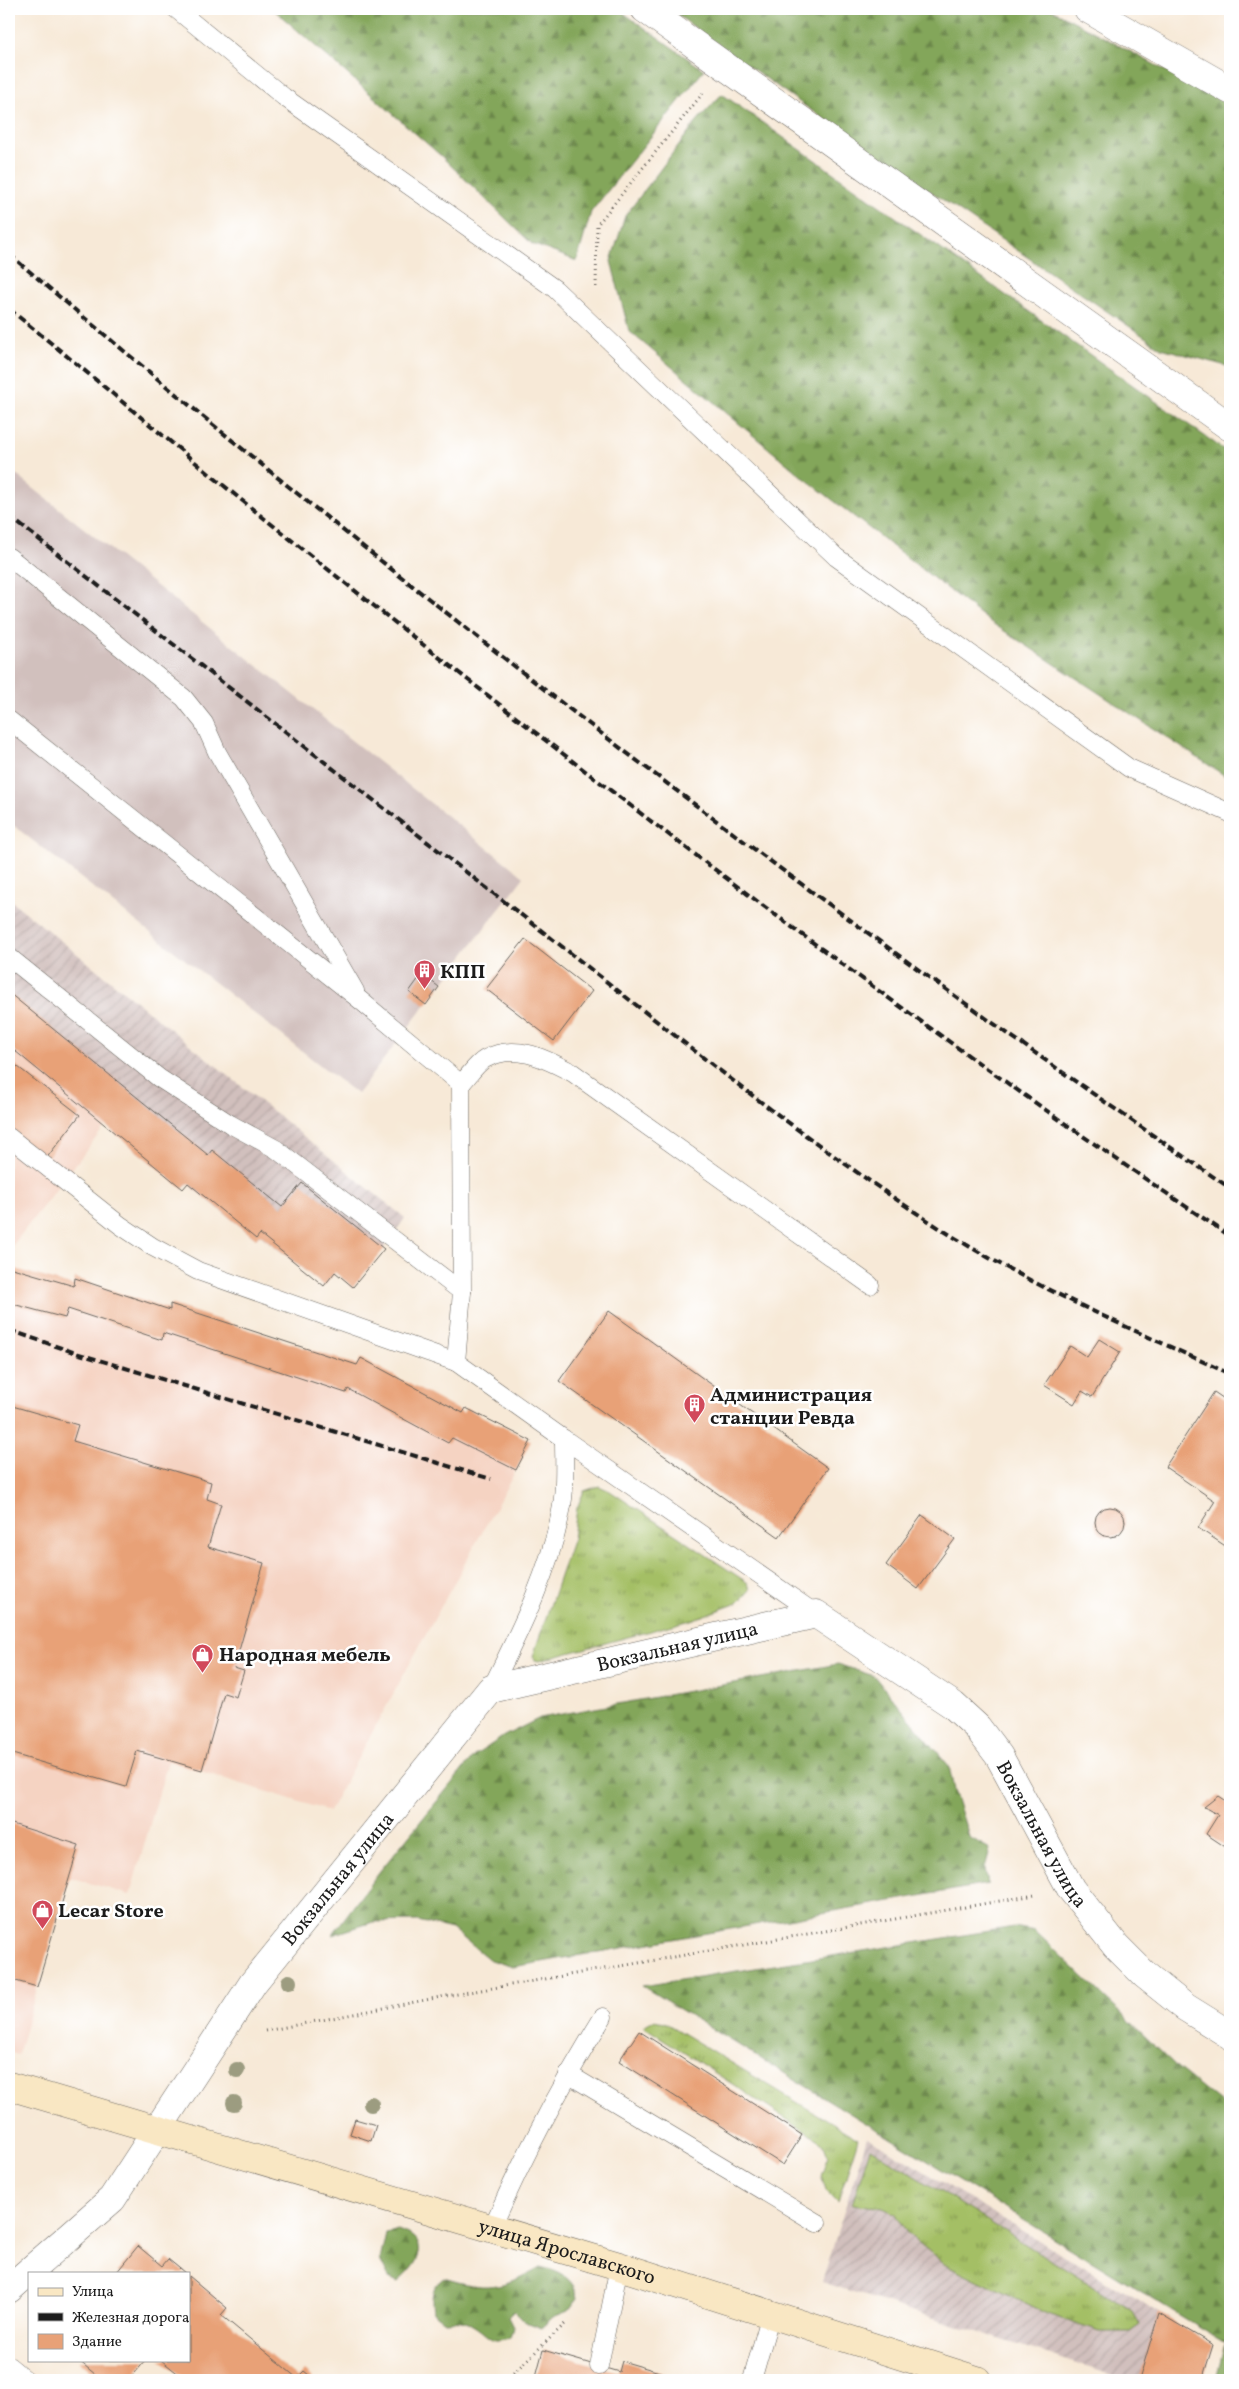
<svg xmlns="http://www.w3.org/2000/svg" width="1239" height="2389" viewBox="0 0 1239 2389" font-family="Vollkorn,serif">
<defs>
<pattern id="industrial-furrows" width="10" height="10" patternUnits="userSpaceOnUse" patternTransform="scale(1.25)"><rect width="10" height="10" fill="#d1c0bd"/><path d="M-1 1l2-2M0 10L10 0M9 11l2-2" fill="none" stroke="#b3a4a2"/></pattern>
<pattern id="grass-tufts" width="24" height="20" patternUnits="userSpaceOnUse" patternTransform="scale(1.25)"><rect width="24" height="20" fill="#a4bf65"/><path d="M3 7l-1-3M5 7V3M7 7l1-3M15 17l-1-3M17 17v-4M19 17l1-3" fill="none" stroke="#859a52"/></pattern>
<pattern id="forest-firs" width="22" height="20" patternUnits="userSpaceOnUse" patternTransform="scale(1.25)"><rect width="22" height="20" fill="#83a65a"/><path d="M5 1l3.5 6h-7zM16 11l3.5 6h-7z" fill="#6a864a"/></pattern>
</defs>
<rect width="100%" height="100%" fill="#fff"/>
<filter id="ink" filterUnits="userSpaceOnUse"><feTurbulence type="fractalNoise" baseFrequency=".02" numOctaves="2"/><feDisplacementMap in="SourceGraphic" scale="10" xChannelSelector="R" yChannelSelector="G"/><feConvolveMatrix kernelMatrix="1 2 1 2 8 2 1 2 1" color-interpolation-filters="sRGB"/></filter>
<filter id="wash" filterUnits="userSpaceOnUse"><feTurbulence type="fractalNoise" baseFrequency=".0096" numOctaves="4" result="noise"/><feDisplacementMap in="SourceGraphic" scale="20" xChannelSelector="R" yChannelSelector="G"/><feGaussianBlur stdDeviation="1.12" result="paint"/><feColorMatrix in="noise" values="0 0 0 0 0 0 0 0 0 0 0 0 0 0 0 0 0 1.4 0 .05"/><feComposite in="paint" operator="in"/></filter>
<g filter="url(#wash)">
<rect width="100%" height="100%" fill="#f7e9d7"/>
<g fill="#f5d3c2">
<polygon points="9,1046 106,1125 9,1250"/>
<polygon points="9,1303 64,1318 68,1309 161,1340 163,1333 346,1393 348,1389 448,1443 452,1438 516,1470 329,1811 168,1761 130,1895 69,1877 18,2055 9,2052"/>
</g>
<g fill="url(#industrial-furrows)">
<polygon points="9,899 405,1218 383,1249 353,1287 335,1272 324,1286 260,1235 256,1239 188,1184 183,1189 9,1046"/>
<polygon points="867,2137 1213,2345 1202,2380 1127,2380 822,2282"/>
</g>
<polygon fill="#d1c0bd" points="9,469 524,877 357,1094 9,822"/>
<g fill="url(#grass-tufts)" stroke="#606e40">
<polygon points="599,1486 610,1491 748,1583 750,1590 738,1603 691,1620 539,1661 535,1660 533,1656 573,1538 577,1508 584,1491"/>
<polygon points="654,2020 664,2022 858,2139 838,2202 826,2190 821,2175 828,2156 823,2143 643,2026"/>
<polygon points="870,2148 1133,2311 1140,2325 1130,2332 1100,2332 1047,2314 943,2263 907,2233 896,2214 883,2208 852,2204"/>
</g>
<g fill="url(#forest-firs)" stroke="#50613b">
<polygon points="273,9 618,9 704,70 591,212 577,261 532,244 440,155"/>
<polygon points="669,9 1051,9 1230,105 1230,367 1161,348 802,104"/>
<polygon points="722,94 1230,454 1230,779 989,621 799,474 629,331 611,261 625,216 696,122"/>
<polygon points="838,1664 874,1676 949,1766 954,1790 969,1837 990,1849 985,1868 988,1884 513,1967 490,1960 452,1929 418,1921 373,1922 332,1935 379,1872 474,1756 504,1736 540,1718"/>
<polygon points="1014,1927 1035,1931 1178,2068 1230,2110 1230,2380 1216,2380 1225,2343 642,1986"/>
<path d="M398 2230C403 2232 409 2234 413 2237 430 2252 409 2272 398 2282L389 2278 380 2260 386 2233Z"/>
<path d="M540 2267C559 2271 574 2278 578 2298L568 2311 553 2317 541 2328 525 2322 514 2311 508 2317 513 2327 510 2338C489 2344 490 2336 474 2326 465 2320 455 2320 445 2321L433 2312C431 2298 431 2286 444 2278 486 2291 501 2289 540 2267Z"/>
</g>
<g id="blocks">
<g fill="#e8a177">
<polygon points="525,939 592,991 554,1041 486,989"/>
<polygon points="422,974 439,987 426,1005 409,992"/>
<polygon points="9,993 208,1155 212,1150 282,1207 302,1183 384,1249 353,1287 335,1272 324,1286 260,1234 256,1239 188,1183 183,1189 9,1046"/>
<polygon points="9,1060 80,1115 45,1160 9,1132"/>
<polygon points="9,1267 74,1286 75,1278 170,1310 170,1304 357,1365 361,1358 463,1413 466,1408 531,1441 516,1470 452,1438 448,1443 348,1389 346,1393 163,1333 162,1340 68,1309 65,1318 9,1303"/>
<polygon points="609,1311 828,1468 779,1537 559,1381"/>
<polygon points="1099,1339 1120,1352 1092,1397 1082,1391 1074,1404 1044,1385 1070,1346 1087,1357"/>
<polygon points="1214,1392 1230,1403 1230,1549 1198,1528 1215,1501 1165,1467"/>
<polygon points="9,1405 78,1425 73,1441 211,1482 207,1499 221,1504 208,1547 264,1563 234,1668 244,1671 236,1697 224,1693 202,1770 137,1751 126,1787 9,1753"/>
<circle cx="1110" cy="1522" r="15"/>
<polygon points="922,1515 955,1539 918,1589 886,1565"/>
<polygon points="1218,1796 1227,1802 1230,1797 1230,1850 1206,1834 1218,1815 1204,1807"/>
<polygon points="9,1823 79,1845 37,1987 9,1979"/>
<polygon points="639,2031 802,2135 783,2165 619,2061"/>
<polygon points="355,2119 376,2125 371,2141 350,2134"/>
<polygon points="138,2246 162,2266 168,2259 185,2273 116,2273"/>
<polygon points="189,2276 227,2308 221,2315 297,2378 304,2371 315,2380 186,2380 161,2360 189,2360"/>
<polygon points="1159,2313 1213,2345 1202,2380 1139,2380"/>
<polygon points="543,2350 619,2372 622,2361 687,2380 535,2380"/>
<polygon points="78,2360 146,2360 129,2380 102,2380"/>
</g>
</g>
</g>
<g filter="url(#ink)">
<use href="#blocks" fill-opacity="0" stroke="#69645d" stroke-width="1"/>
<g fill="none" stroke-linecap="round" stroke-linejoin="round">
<defs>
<g id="lane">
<polyline points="176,9 284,97 555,289 836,557 1129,768 1230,813"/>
<polyline points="9,557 184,698 204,723 217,752 355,991"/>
<polyline points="9,720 360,1000 461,1084 462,1292"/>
<polyline points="9,957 159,1078 230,1124 276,1149 462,1292 456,1362 564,1439"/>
<path d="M461 1084C468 1077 476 1064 485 1059 516 1042 546 1059 573 1073L870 1285"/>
<polyline points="9,1137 120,1225 153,1247 198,1271 456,1362"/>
<path d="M491 1689C519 1632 549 1574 561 1511 566 1488 564 1463 564 1439L816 1614"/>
<polyline points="568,2074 817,2223"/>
<path d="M492 2228C524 2155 561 2085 603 2017"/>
<polyline points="9,2366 26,2380"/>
<polyline points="599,2366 619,2266"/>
<polyline points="752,2380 771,2314"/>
</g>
<g id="street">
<polyline points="645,9 1230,427"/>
<polyline points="1088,9 1230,90"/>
<path id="s1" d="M9 2289 112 2199 253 1983 491 1689 816 1614 953 1705 977 1727 999 1756 1071 1889 1116 1946 1145 1975 1185 2007 1230 2035"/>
</g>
<g id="secondary">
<path id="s2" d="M9 2086 619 2266 977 2380"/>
</g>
</defs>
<use href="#lane" stroke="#69645d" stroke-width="19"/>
<use href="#street" stroke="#69645d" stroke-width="29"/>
<use href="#secondary" stroke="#69645d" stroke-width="29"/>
<g stroke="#69645d" stroke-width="3" stroke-dasharray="1 4" stroke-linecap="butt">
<polyline points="596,287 597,225 703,93"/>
<polyline points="265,2031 446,1996 1035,1895"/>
<polyline points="150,2379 151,2380"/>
<polyline points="506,2380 567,2322"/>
</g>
<use href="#lane" stroke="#fff" stroke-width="18"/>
<use href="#street" stroke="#fff" stroke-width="28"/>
<use href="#secondary" stroke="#f9e7c3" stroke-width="28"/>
<g stroke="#1c1c1c" stroke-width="4" stroke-dasharray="8 4" stroke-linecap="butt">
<path d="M9 254C399 586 806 900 1230 1188"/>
<path d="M9 309C95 378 179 450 265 519 578 770 897 1014 1230 1236"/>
<path d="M9 516C191 658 373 800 555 941 681 1040 806 1142 941 1229 1032 1287 1132 1329 1230 1374"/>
<polyline points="9,1330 76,1353 491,1479"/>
</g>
</g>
<g fill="#9c9c80">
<circle cx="289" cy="1982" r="8"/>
<circle cx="237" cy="2070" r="8"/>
<circle cx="234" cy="2103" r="8"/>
<circle cx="371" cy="2104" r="8"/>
</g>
</g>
<defs>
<symbol id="building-pin" viewBox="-11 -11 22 30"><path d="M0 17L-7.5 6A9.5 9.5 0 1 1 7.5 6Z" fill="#d1495b" stroke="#fff"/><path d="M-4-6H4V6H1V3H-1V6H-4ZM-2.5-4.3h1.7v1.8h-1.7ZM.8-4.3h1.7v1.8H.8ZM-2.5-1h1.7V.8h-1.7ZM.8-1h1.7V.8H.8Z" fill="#fff"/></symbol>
<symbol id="shop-pin" viewBox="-11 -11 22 30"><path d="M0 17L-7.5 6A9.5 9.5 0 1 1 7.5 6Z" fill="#d1495b" stroke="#fff"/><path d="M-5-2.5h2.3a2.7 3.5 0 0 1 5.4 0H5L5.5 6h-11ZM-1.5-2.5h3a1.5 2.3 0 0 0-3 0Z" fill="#fff"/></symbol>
</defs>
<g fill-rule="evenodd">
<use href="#building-pin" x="412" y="958" width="25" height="34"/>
<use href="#building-pin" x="682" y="1392" width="25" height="34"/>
<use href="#shop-pin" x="190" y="1642" width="25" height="34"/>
<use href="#shop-pin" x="30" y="1898" width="25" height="34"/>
</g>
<g text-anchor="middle" stroke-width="5" stroke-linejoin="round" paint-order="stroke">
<g font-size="20" font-weight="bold" fill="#1c1c1c" stroke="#fff" text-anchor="start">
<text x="440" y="978">КПП</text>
<text x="710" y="1401">Администрация<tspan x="710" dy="23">станции Ревда</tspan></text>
<text x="219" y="1661">Народная мебель</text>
<text x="58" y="1917">Lecar Store</text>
</g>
<g font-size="20" fill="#1c1c1c" stroke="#fff">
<text dy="7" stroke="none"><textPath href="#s1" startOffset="964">Вокзальная улица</textPath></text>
<text dy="7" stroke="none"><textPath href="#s1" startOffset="1429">Вокзальная улица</textPath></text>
<text dy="7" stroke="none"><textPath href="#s1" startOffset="529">Вокзальная улица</textPath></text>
<text dy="7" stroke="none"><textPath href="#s2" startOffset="582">улица Ярославского</textPath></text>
</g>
</g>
<rect width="1239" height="2389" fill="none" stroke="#fff" stroke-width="30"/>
<rect x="28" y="2272" width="162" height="90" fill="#ffffff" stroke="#a4a4a4"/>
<rect x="38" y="2288" width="25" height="8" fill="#f9e7c3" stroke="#a4a4a4"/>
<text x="72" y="2296" font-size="15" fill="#1c1c1c">Улица</text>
<rect x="38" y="2313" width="25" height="8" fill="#1c1c1c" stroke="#a4a4a4"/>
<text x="72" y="2322" font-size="15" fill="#1c1c1c">Железная дорога</text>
<rect x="38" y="2334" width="25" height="15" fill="#e8a177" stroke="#a4a4a4"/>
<text x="72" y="2346" font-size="15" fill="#1c1c1c">Здание</text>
</svg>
